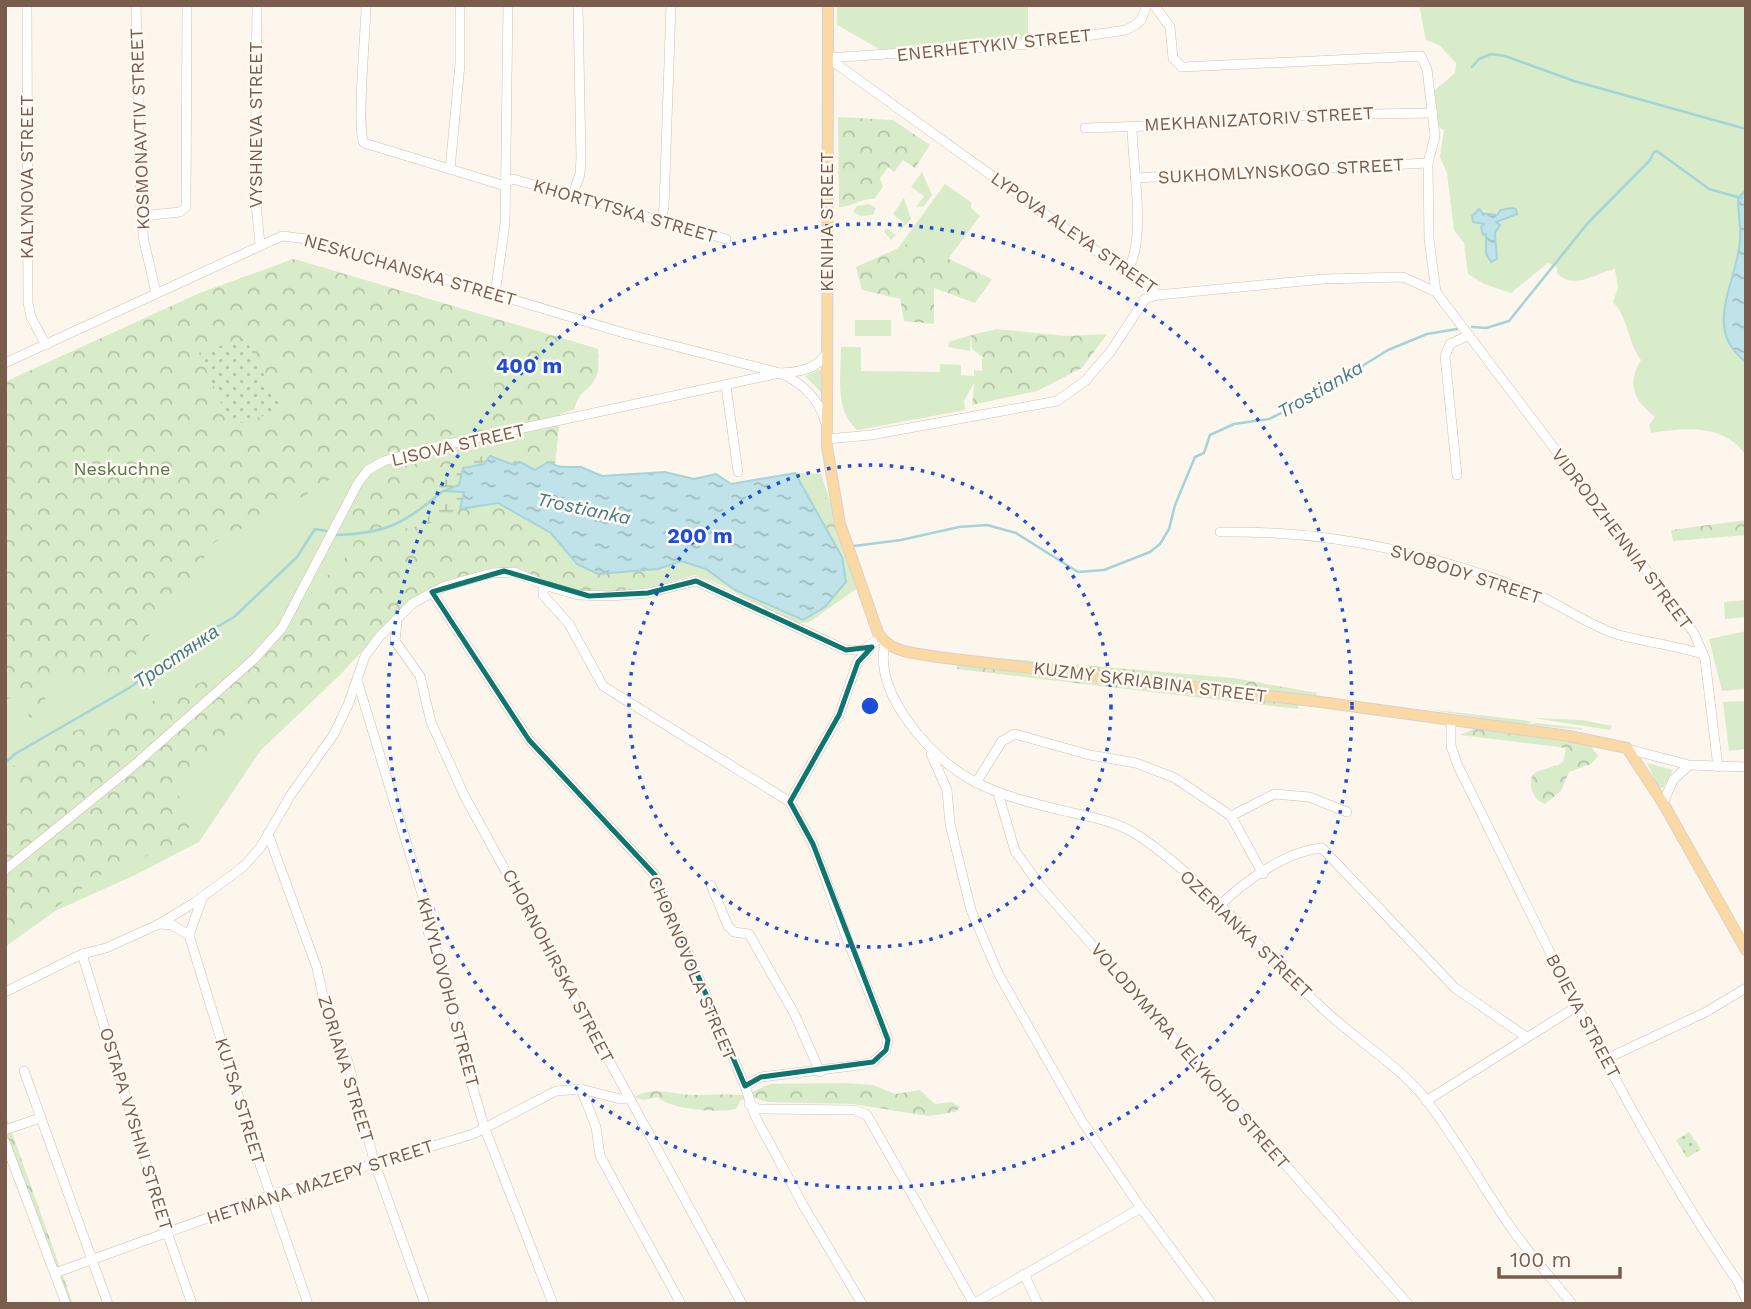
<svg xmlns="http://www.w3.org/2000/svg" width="1751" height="1309" viewBox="0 0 1751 1309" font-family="'Work Sans',sans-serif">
<defs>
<pattern id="forest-crowns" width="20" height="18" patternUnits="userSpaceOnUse" patternTransform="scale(1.75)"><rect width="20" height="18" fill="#d8ecc9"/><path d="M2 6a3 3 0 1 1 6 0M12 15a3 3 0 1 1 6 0" fill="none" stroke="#b4c2a5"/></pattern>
<pattern id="wetland-marsh" width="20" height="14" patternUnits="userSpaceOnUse" patternTransform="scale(1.75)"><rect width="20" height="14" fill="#d8ecc9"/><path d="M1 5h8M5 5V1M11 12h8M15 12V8" fill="none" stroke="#b4c2a5"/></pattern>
<pattern id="garden-dots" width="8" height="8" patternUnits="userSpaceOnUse" patternTransform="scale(1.75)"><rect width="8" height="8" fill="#d8ecc9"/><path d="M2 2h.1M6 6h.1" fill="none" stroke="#b4c2a5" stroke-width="1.8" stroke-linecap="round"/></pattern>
<pattern id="water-ripples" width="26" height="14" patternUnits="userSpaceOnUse" patternTransform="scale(1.75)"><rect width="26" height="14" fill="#bfe3e8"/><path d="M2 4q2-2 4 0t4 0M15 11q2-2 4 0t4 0" fill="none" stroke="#a0bbbe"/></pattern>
</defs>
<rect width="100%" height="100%" fill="#fdf6ec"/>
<g fill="#d8ecc9" fill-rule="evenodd">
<polygon points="837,5 1028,5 1028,38 881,50 837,25"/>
<path d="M1419 5H1746V190L1738 198 1740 242 1723 315 1728 340 1746 362V456C1725 423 1684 428 1651 433L1649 425 1655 417C1634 400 1626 385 1641 360 1627 341 1629 319 1613 302L1618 288 1615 269C1595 273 1573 291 1557 273V267L1548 263 1511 293 1484 284 1468 274 1464 243 1454 230 1447 173 1440 157 1444 130 1439 127 1434 91 1455 73 1456 63 1439 45 1426 40ZM1478 209 1497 215 1517 214 1495 222V233L1486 248 1485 225 1473 221 1474 212Z"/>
<polygon points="922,172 932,195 924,206 916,207 924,196 911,187"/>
<polygon points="945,184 971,202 971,208 980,216 937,274 898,248"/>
<polygon points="904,198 911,219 891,240 884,232 886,228 896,235 904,223 893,214"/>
<polygon points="869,204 876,208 873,215 861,216 853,212 857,206"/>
<path d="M294 259 598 349C598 360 600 373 593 382 584 395 581 388 574 409L560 414 555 465 581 467 602 476 665 472 694 479 716 474 731 484 795 473 821 474 859 587 808 623H788L726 587 695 575 624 595 502 569 452 579 424 591 391 620 341 674 261 750 199 842 135 875 55 911 5 947V382L200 293Z"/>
<rect x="855" y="320" width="36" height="16"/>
<polygon points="971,335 970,351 948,347 949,342"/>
<path d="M841 347H861V371L940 372V364L961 365V375L974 376V370L982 371V358L998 363V373L974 383 964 401 965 410 858 430C834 412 841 374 841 347Z"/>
<polygon points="821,369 821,392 805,376"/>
<polygon points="1746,600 1746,617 1725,619 1724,602"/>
<polygon points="1746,631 1744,689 1722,691 1709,639"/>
<polygon points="1745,701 1746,749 1729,751 1723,702"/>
<polygon points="1426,709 1523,720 1532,722 1526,725"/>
<polygon points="1533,718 1582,720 1612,726 1610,730"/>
<polygon points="1536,723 1581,728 1583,730 1529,725"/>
<polygon points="1647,763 1673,770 1663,788 1658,787"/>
</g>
<g fill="url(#forest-crowns)">
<path d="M838 117 893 120 930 145 915 168 903 160 894 172 888 167 880 178 883 187 874 199C860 198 853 207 839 207Z"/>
<polygon points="912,242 992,279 975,303 934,288 934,324 904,321 900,299 862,290 856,267"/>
<path d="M294 259 598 349C598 360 600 373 593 382 584 395 581 388 574 409L560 414 555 465 548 462 536 470 520 462 514 465 506 439 475 432 481 422 482 411 493 403 495 390 486 358H474L473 369 482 386 461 395 447 383 433 399 451 416 453 434 357 471 346 469 304 496 215 542 122 674 55 679 38 713 29 719 25 691 5 700V382L200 293Z"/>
<polygon points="997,329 1066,336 1107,334 1082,368 1037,391 972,405 975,378 976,374 984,374 985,359 972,349 971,335"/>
<path d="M478 442 485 453 436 469C433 509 408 509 380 525L388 532 429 524 460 509 498 503 551 533 577 564 598 574 658 569 668 577 667 583 624 595 577 591 520 571 502 569 452 579 424 591 391 620 300 713C251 717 210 759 175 789L193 823 173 845 102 874 5 944V816L19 817 13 779 5 775 6 766 26 765 42 747 67 734 262 659 287 630 320 579 338 570 359 535 348 512C353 503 357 491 363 482 383 457 447 449 478 442Z"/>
<path d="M825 496 840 533 841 547H837C829 533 819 515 818 500Z"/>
<polygon points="1746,520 1746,535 1673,541 1671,530"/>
<polygon points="950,654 1233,678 1317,693 1316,696"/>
<polygon points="958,662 1299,702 1298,709 957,669"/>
<path d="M1476 728 1590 745 1598 756 1591 764 1569 772 1561 791 1545 804C1532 799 1529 787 1532 775 1542 767 1553 769 1563 762L1566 748 1460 735Z"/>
<path d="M844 1083 873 1085 895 1094 920 1090 935 1104 951 1102 960 1107 955 1112 928 1116 853 1104 767 1102 756 1098 741 1100 736 1109C718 1113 671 1110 658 1097L644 1100 634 1097C655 1086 671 1094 693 1095 708 1095 722 1094 736 1095 750 1096 759 1087 771 1084Z"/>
<polygon points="5,1113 73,1304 67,1304 5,1132"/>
</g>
<polygon fill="url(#wetland-marsh)" points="482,456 490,456 459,485 445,490 464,492 460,509 429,524 412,522 430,504 444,474"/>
<g fill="url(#garden-dots)">
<polygon points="245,338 282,410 231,426 199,353"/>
<polygon points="1689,1132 1701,1149 1687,1158 1676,1140"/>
</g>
<g fill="url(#water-ripples)" stroke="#a5d3da" stroke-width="2">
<path d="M1746 190V362C1702 329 1736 285 1740 241 1741 227 1738 212 1738 198Z"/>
<polygon points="1511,208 1516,209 1517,214 1496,222 1500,225 1495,233 1497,259 1491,262 1486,254 1486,234 1483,235 1481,227 1484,224 1473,222 1472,216 1479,209 1483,213 1497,215 1501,210"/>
<polygon points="490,456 514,465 520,462 535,470 548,462 560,467 581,467 602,476 665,472 694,479 716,474 731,484 795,473 842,557 846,582 825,607 803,620 735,590 706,569 681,561 658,569 598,574 577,564 551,533 498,503 460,509 464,492 443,491 459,485 463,468 484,464"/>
</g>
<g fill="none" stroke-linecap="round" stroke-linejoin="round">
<g stroke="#a5d3da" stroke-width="2.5">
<polyline points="1472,67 1479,59 1491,54 1505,56 1574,81 1746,129"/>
<polyline points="1472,327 1486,328 1509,321 1587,224 1650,160 1654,152 1657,151 1709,189 1741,198"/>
<path d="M337 535C389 533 404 523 443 491"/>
<polyline points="854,546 901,540 959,527 987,525 1016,533 1078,572 1104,570 1150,552 1160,544 1169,529 1175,505 1195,457 1204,453 1210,435 1234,424 1269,419 1306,401 1388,350 1427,334 1457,329"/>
<polyline points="5,763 15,754 129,688 198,638 234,617 297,557 315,529 327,531"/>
</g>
<defs>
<g id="minor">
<polyline points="27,5 28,303 31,317 46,345"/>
<polyline points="136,5 141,216 144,241 156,293"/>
<polyline points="257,5 255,194 260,244"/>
<path d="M366 5C366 31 356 128 364 143L502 185 513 179 520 181 726 239"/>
<polyline points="1154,5 1170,27 1173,58 1182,67 1421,56 1427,69 1435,136 1428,163 1429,239 1436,292"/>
<polyline points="828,58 1158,295 1324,279 1403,277 1436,292 1694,633 1705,659 1718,767"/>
<polyline points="828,58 1031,44 1126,30 1135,25 1141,20 1147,5"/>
<polyline points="1085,128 1183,125 1310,115 1433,113"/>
<polyline points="450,169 460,64 460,5"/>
<polyline points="1135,178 1428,163"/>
<polyline points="573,194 580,174 581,158 578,5"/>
<polyline points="141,216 180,212 186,207 187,5"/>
<polyline points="661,220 664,207 671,5"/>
<path d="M1126 272C1148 243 1132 164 1132 126"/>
<polyline points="495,294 505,224 508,5"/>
<path d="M5 363 282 236 315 240 624 333 780 373C799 372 816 370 827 353"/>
<polyline points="726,386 738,472"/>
<polyline points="827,439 871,435 1057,401 1085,381 1111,351 1145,299 1158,295"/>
<polyline points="1457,475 1445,356 1450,344 1469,335"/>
<path d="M1220 532C1327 530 1433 553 1533 593 1562 605 1589 626 1619 635 1647 642 1675 646 1703 654"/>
<polyline points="432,592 529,740 655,875 745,1086 755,1116 803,1205 862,1304"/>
<polyline points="397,623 395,641 420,676 431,722 464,795 742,1304"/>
<path d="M885 643C879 669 890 695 905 717 951 783 994 794 1069 812 1093 817 1118 822 1139 836 1207 882 1261 950 1320 1006 1353 1038 1395 1062 1424 1097 1453 1134 1477 1177 1503 1216 1523 1247 1549 1275 1572 1304"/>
<polyline points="358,683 426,907 428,932 443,965 459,1041 485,1129 553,1304"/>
<path d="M1451 721V746L1458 766C1545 941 1627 1121 1738 1282L1746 1299"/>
<polyline points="1628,749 1689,765 1746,767"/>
<polyline points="931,754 947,790 950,824 971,910 999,975 1082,1121 1141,1208 1212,1304"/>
<polyline points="976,783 1002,741 1015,734 1090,755 1136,763 1175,778 1231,816 1263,874"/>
<polyline points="998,793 1015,851 1041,887 1408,1304"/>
<polyline points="790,802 839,715 858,661 869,650"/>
<polyline points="1663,803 1673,780 1688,766"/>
<polyline points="1231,816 1274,794 1309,797 1347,812"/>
<polyline points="268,834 317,968 326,1011 348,1062 375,1164 425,1304"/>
<path d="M5 870 132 767 254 659 282 628 358 483 368 470 384 461 421 450 780 373C802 383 818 397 825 421"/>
<polyline points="711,885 728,926 734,932 749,934 794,1013 820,1072"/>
<polyline points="202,899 189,935 252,1141 308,1304"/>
<path d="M1219 906C1245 881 1286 851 1322 848L1455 988 1525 1036"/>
<polyline points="159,924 172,925 189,935"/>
<polyline points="82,954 167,1232 192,1304"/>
<polyline points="5,992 82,954 106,948 159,924 194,903 243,867 260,848 290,796 334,734 348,705 365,656 380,636 413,603 445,586 492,573 514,572 547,586"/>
<polyline points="1606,1059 1706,1012 1746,988"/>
<polyline points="24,1071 108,1304"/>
<polyline points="745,1086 761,1077 860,1065 873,1062 886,1050 888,1040 884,1028 850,947 813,844 790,802 603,686 569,624 543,595 543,590 547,586 578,595 611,596 648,593 696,581 846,650 863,650 880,638"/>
<polyline points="581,1089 596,1127 600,1156 681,1304"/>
<polyline points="1426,1101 1579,1005"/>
<polyline points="749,1104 758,1109 855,1110 867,1115 974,1304"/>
<polyline points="5,1130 40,1118"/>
<polyline points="5,1142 66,1304"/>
<polyline points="55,1273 271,1195 473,1134 556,1091 581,1089 620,1099 627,1098"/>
<polyline points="1024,1274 1038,1304"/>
<polyline points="973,1304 1141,1208"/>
</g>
<path id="major" d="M828 5 827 447 840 524 878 633C889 653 917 653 937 657L1321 702 1569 736 1627 748 1663 803 1746 950"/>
</defs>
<use href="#minor" stroke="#d1beb0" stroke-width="10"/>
<use href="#major" stroke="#dad1cd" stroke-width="12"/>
<use href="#minor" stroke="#fff" stroke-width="9"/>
<use href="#major" stroke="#fbd9a5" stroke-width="10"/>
</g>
<path fill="none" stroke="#0f766e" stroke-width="5" stroke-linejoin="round" d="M504 571 589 596 648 593 696 581 846 650 872 647 858 662 839 715 790 802 813 844 888 1040 886 1050 873 1062 761 1077 745 1086 655 875 529 740 432 592Z"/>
<g fill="none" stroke="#1d4ed8" stroke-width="3.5" stroke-dasharray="3.5 7">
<circle cx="870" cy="706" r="241"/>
<circle cx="870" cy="706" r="482"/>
</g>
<g text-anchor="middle" stroke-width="5" stroke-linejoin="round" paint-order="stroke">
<g font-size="18" fill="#7a5c4d" stroke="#fffaf3">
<text transform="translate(994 45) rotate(-6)" y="6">ENERHETYKIV STREET</text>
<text transform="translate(1259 119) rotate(-3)" y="6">MEKHANIZATORIV STREET</text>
<text transform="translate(256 125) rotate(-90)" y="6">VYSHNEVA STREET</text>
<text transform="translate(140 129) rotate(-92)" y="6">KOSMONAVTIV STREET</text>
<text transform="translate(1281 171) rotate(-3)" y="6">SUKHOMLYNSKOGO STREET</text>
<text transform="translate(27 177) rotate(-90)" y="6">KALYNOVA STREET</text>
<text transform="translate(625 211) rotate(16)" y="6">KHORTYTSKA STREET</text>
<text transform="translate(827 222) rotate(-90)" y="6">KENIHA STREET</text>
<text transform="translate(1074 233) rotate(35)" y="6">LYPOVA ALEYA STREET</text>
<text transform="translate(410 270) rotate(16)" y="6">NESKUCHANSKA STREET</text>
<text transform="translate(458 445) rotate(-13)" y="6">LISOVA STREET</text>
<text transform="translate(1622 539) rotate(53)" y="6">VIDRODZHENNIA STREET</text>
<text transform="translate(1466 574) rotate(18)" y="6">SVOBODY STREET</text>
<text transform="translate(1150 682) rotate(7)" y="6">KUZMY SKRIABINA STREET</text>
<text transform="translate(1246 934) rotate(44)" y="6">OZERIANKA STREET</text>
<text transform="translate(558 966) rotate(62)" y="6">CHORNOHIRSKA STREET</text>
<text transform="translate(692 968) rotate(67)" y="6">CHORNOVOLA STREET</text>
<text transform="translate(448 992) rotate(75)" y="6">KHVYLOVOHO STREET</text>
<text transform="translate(1583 1016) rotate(62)" y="6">BOIEVA STREET</text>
<text transform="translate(1190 1056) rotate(49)" y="6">VOLODYMYRA VELYKOHO STREET</text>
<text transform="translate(346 1069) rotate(73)" y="6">ZORIANA STREET</text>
<text transform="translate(240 1101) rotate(73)" y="6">KUTSA STREET</text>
<text transform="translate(136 1129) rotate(73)" y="6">OSTAPA VYSHNI STREET</text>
<text transform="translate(320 1182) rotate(-18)" y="6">HETMANA MAZEPY STREET</text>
</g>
<g font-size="18" fill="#537a41" stroke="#fffaf3">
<text x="122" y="475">Neskuchne</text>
</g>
<g font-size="19" font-style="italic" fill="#437c86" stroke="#fffaf3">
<text transform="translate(1320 389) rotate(-30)" y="7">Trostianka</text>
<text transform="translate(584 508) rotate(12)" y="7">Trostianka</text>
<text transform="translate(176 656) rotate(-34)" y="7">Тростянка</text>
</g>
</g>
<circle cx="870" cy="706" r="10" fill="#1d4ed8" stroke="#fffaf3" stroke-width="3.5"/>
<g font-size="21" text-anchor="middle" font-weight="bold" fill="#1d4ed8" stroke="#fffaf3" stroke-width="5" stroke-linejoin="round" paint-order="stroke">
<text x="529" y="373">400 m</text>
<text x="700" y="543">200 m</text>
</g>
<rect width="1751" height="1309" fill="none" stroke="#7a5c4d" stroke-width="14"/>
<path d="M1499 1267v10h121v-10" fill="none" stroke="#7a5c4d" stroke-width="3.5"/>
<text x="1510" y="1267" font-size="21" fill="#7a5c4d" stroke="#fffaf3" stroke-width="5" paint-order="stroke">100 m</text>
</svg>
